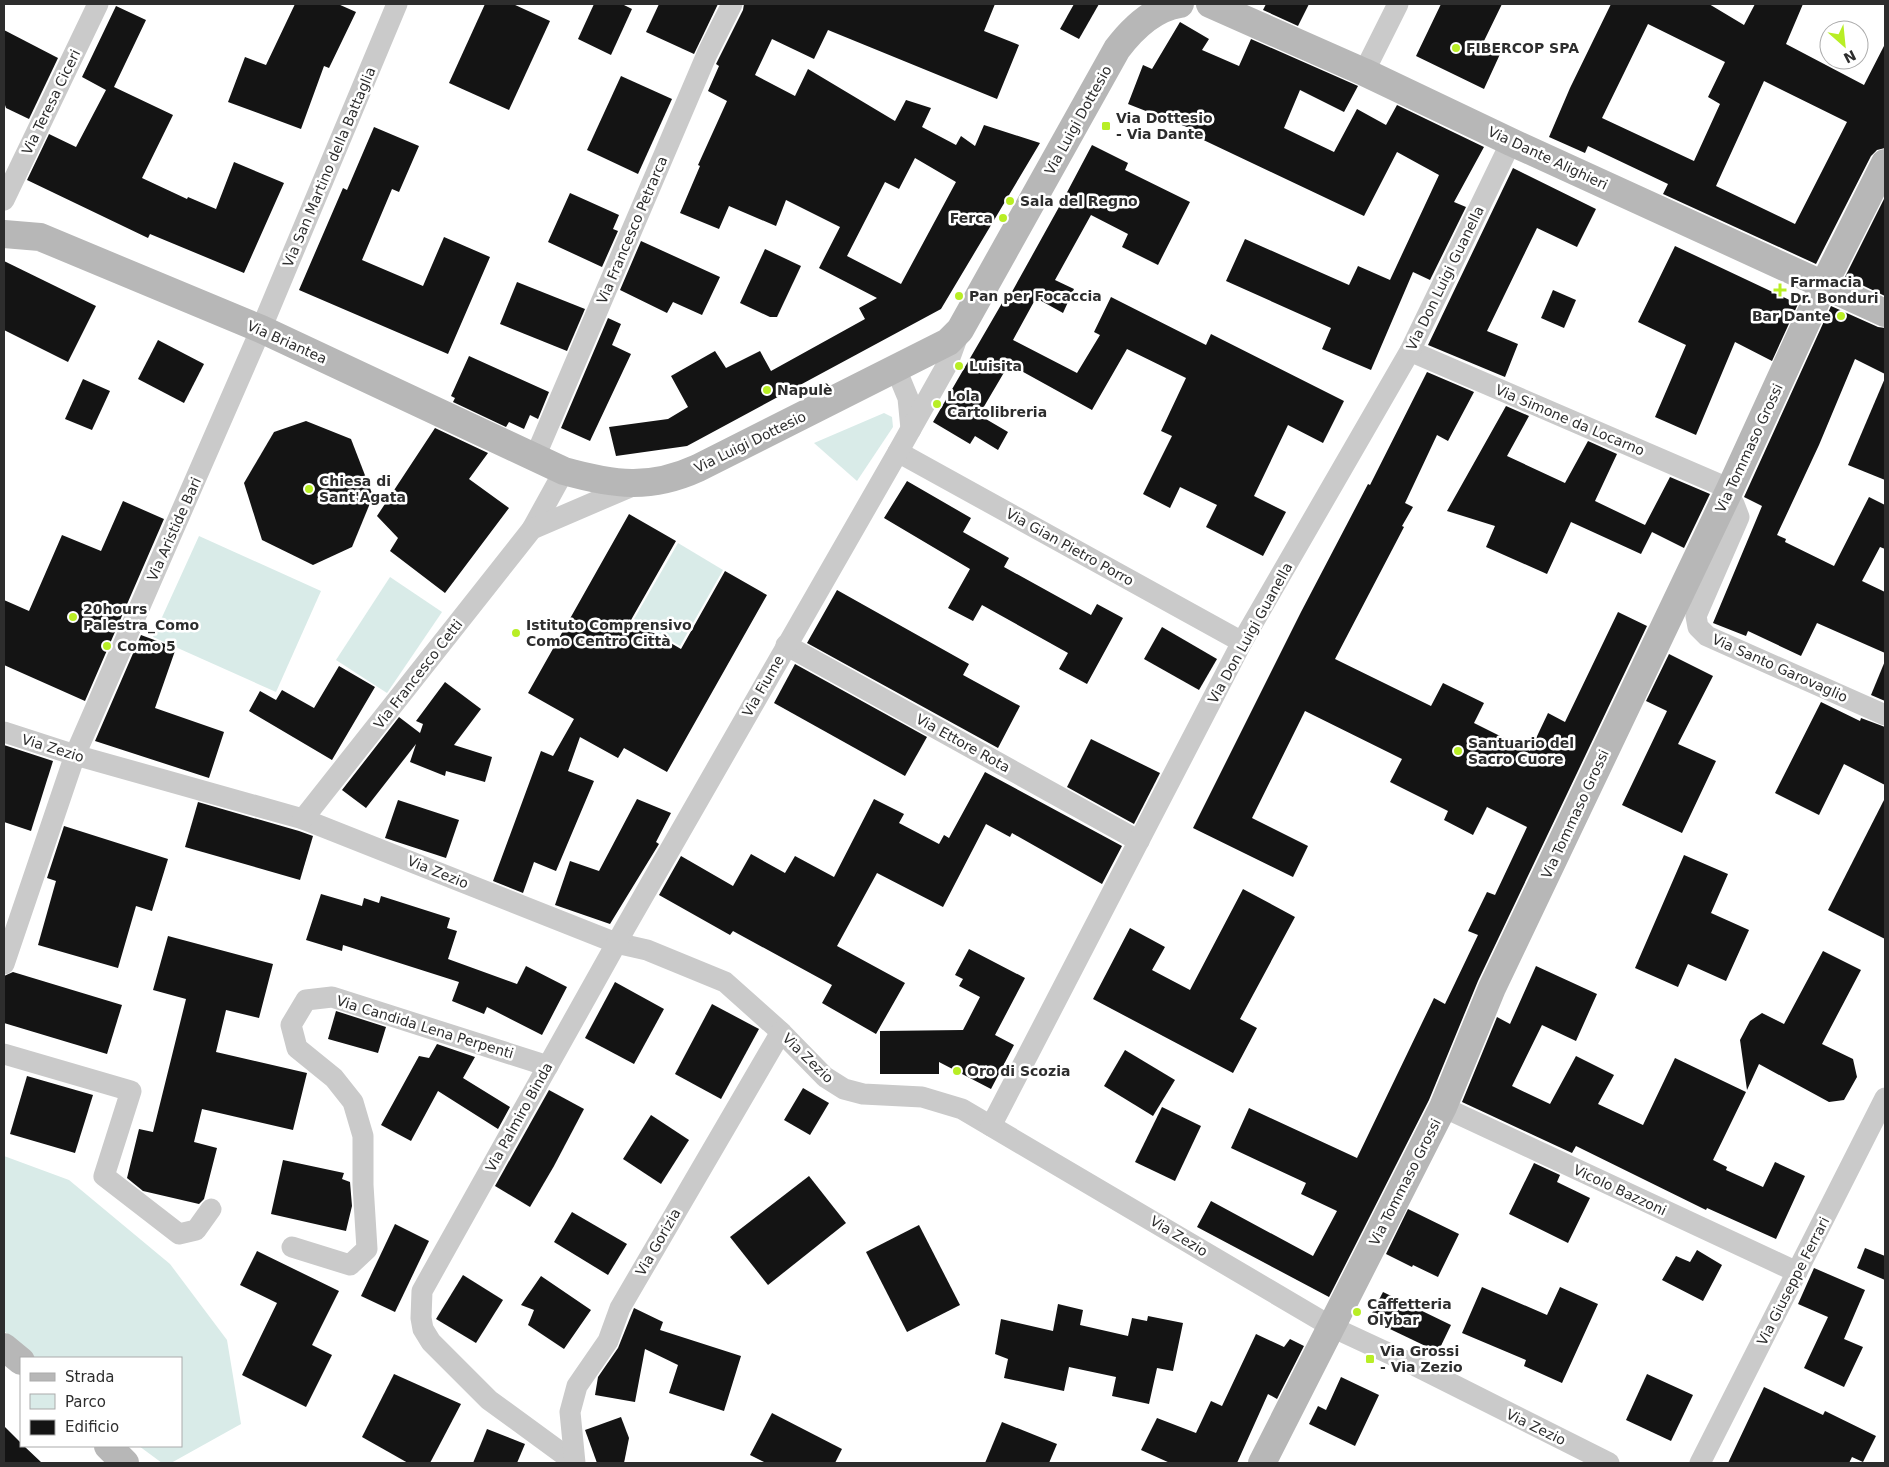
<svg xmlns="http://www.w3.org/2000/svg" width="1889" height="1467" viewBox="0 0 1889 1467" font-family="'DejaVu Sans',sans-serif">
<rect width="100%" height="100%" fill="#fff"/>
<g fill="#d9ebe8">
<polygon points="884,413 892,417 893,427 857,481 814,443"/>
<polygon points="199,536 321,591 276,692 153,637"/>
<polygon points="678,543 723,570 680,646 634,619"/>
<polygon points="390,577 442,612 387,693 336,660"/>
<polygon points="4,1156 69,1180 170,1264 227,1340 241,1424 171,1463 162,1463 139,1446 181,1446 181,1358 35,1358 4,1331"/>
</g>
<g fill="#141414" fill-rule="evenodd">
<polygon points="295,4 338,4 356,12 329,68 324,66 301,129 228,102 245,57 266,65"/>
<polygon points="485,4 513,4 550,21 509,110 449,83"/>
<polygon points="594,4 622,4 632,9 611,55 578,39"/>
<polygon points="659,4 718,4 694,54 646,32"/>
<path d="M744 4H995L984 31 1019 45 997 99 828 30 814 59 772 39 755 75 795 96 808 69 895 121 906 100 931 108 922 127 956 145 961 136 975 146 984 125 1040 143 941 309 687 446 616 456 609 427 668 419 688 407 671 376 715 351 726 368 760 351 771 371 865 319 859 308 877 298 819 268 840 227 786 200 776 226 729 206 719 229 680 213 700 166 698 165 727 101 708 91 719 66 716 64 743 10ZM915 158 956 182 901 284 847 256 885 182 899 189Z"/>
<polygon points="1074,4 1099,4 1079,39 1060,29"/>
<polygon points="1266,4 1309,4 1298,26 1263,10"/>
<polygon points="1441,4 1502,4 1483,43 1501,52 1484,89 1416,56"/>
<path d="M1611 4H1709L1744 25 1755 4H1803L1786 44 1864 85 1885 44V148L1877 150 1871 156 1816 264 1663 194 1668 184 1588 146 1585 153 1549 137 1570 88ZM1648 24 1725 62 1708 97 1720 104 1694 161 1602 118ZM1764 81 1847 122 1795 224 1716 186Z"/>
<polygon points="116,6 146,20 114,87 173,115 142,178 187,199 188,197 216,209 234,162 284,183 244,273 150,234 148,238 27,180 49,134 76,147 106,90 82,77"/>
<polygon points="1180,22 1209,39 1202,50 1239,66 1251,39 1358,86 1344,112 1300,90 1284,128 1334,152 1357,109 1386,125 1397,105 1484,147 1454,202 1466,207 1430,280 1413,272 1371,370 1322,349 1331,328 1226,281 1245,239 1349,285 1358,266 1390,280 1439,175 1397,152 1364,216 1195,136 1197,131 1128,104 1143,65 1152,69"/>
<polygon points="4,30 58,58 29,119 6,108 4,102"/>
<polygon points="621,76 672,99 638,174 587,150"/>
<polygon points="374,127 419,146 399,192 392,189 362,260 423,286 444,237 490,257 448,354 299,290 343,188 347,190"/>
<polygon points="1092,145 1128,163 1125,170 1190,202 1158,265 1122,247 1128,234 1091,215 1055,280 1074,289 1063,313 1036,298 1013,340 1077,373 1100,335 1094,332 1111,297 1206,345 1211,334 1344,401 1323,443 1288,425 1254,496 1286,512 1263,556 1206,527 1217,505 1180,487 1170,508 1143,494 1172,436 1161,431 1186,378 1127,349 1092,410 1009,364 979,415 1008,432 998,450 975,436 970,444 933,422 1005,298 1008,299 1064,198"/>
<polygon points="1513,168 1596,209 1577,247 1537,228 1487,331 1518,344 1505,377 1428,345"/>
<polygon points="570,193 619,215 613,229 618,231 602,267 548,242"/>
<polygon points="1885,197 1885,296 1845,277"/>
<polygon points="641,241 720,277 702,315 673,302 667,313 620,290"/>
<polygon points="1675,246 1798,304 1772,361 1735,342 1696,435 1655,417 1686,345 1638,322"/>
<polygon points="765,249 801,266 777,317 770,317 740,303"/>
<polygon points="4,261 96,306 68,362 4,330"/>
<polygon points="517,282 585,309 567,351 500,324"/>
<polygon points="1553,290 1576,300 1564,328 1541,318"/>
<polygon points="1831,306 1878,327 1885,328 1885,374 1855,359 1819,445 1777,535 1786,539 1785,542 1834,566 1869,497 1885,505 1885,549 1880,547 1862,581 1885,592 1885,653 1817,623 1801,656 1748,631 1746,636 1713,623 1762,506 1744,497"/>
<polygon points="608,318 621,324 612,345 631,354 590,441 561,428"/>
<polygon points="158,340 204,364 184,403 138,379"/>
<polygon points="469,356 549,392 538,419 530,415 524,429 509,422 506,427 453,402 455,398 451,396"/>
<polygon points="1427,372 1474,392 1448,441 1437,435 1405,503 1413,507 1402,526 1404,527 1335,659 1431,706 1443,683 1484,703 1474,723 1530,751 1548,713 1565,722 1618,612 1647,626 1478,981 1429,1100 1329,1297 1197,1227 1211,1201 1313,1256 1337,1211 1301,1194 1306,1183 1231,1148 1249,1108 1357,1158 1434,998 1445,1004 1478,935 1468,931 1487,892 1495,895 1527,827 1487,807 1473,835 1444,820 1448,811 1390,782 1402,759 1305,711 1252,818 1308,846 1293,877 1193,828 1301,612 1368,484 1370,485"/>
<polygon points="1885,378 1885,480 1848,465"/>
<polygon points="83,379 110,391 92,430 65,419"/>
<polygon points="1506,406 1529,416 1507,456 1565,483 1588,441 1617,454 1595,501 1645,525 1670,477 1710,494 1684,548 1652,532 1641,554 1571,522 1547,574 1486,547 1495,526 1447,511"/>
<polygon points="306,421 351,439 373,496 352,547 313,565 262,540 244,483 274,432"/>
<polygon points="435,428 488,453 469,479 509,508 445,593 390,551 398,538 377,516"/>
<polygon points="907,481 971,518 963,532 1009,558 1004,567 1091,615 1097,604 1123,618 1087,684 1059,669 1068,653 982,605 973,621 948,608 970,569 884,518"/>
<polygon points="123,501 164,519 85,701 4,665 4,600 29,611 62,535 101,551"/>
<polygon points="629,514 676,541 631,620 681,649 725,571 767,595 667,772 624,748 618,758 580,737 568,771 594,781 556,871 534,862 523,893 493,881 541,751 553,756 574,719 528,693"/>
<polygon points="837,590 969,664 963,675 1020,706 998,748 807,643"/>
<polygon points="1162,627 1217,659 1199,690 1144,659"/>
<polygon points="141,635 176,648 155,708 224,732 209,778 95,741"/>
<polygon points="1669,654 1713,676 1678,744 1716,761 1682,833 1622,805 1667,711 1646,701"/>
<polygon points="1885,661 1885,701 1871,695"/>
<polygon points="795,664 927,737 905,776 774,703"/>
<polygon points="339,666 375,687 332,760 249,711 260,691 276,700 282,690 314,708"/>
<polygon points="445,682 481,709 454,745 492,757 485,782 446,771 445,776 410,762 416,744 366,808 342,790 399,717 420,733 423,724 416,721"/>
<polygon points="1821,702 1860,721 1861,718 1885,727 1885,785 1844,764 1819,815 1775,793"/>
<polygon points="1091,739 1160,773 1134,824 1067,787"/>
<polygon points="4,745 53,761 31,831 4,822"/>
<polygon points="985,772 1122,846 1102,884 1012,833 1010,837 986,824 943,907 877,873 837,946 905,983 876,1034 822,1003 832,985 733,931 730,935 659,895 681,856 733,886 751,854 785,873 795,856 834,877 874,799 904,814 899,823 939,844 944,835 949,838"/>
<polygon points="1885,798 1885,939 1828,910"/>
<polygon points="637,799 671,813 656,842 659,844 610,924 555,905 570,861 599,871"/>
<polygon points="398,800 459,820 446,858 385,838"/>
<polygon points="198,802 299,831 313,836 300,880 185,847"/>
<polygon points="64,826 168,859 152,911 136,906 118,968 38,945 56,881 47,878"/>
<polygon points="1684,855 1728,874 1711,913 1749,930 1726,981 1688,964 1678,987 1635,968"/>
<polygon points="1243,889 1295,917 1240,1019 1257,1028 1233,1073 1093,999 1130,928 1165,947 1152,970 1190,990"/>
<polygon points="321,894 362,906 364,898 379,903 381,896 450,918 447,928 457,931 448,959 517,984 526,966 567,987 542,1035 487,1007 484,1014 452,1001 459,982 343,945 342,951 306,940"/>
<polygon points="168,936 273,964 259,1018 226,1010 216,1052 307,1073 293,1130 202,1109 194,1142 217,1148 204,1199 199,1204 143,1191 127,1178 139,1129 153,1132 186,999 153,990"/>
<polygon points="969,949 1025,978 995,1035 1014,1045 991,1089 939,1062 939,1074 880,1074 880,1031 963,1030 980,997 959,986 963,979 955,975"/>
<polygon points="1823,951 1861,970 1822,1044 1853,1059 1857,1077 1844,1100 1829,1102 1759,1064 1747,1090 1740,1040 1750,1021 1762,1013 1784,1024"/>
<polygon points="1536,966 1597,994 1576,1041 1542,1025 1512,1086 1550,1104 1576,1056 1614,1075 1598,1104 1643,1125 1675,1058 1746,1092 1713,1160 1727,1167 1726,1170 1763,1187 1775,1162 1805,1176 1776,1239 1707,1208 1706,1210 1576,1146 1572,1153 1462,1102 1497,1017 1510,1024"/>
<polygon points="13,972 122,1005 107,1054 4,1023 4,976"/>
<polygon points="615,982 664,1009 634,1064 585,1038"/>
<polygon points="712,1004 759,1029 721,1099 675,1074"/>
<polygon points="336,1011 386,1027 378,1053 328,1039"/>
<polygon points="437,1044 475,1057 463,1078 510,1107 498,1129 438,1091 411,1141 381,1125 419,1056 429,1058"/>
<polygon points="1125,1050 1175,1080 1153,1116 1104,1086"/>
<polygon points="27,1076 93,1095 75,1153 10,1134"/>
<polygon points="803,1088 829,1103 810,1135 784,1120"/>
<polygon points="549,1090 584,1109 554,1166 530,1207 495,1186"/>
<polygon points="1162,1107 1201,1126 1175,1181 1135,1162"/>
<polygon points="651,1115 689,1140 661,1184 623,1159"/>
<polygon points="283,1160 344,1173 342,1179 350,1182 352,1206 346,1231 271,1214"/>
<polygon points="1534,1163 1560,1175 1557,1182 1590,1198 1568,1243 1509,1214"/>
<polygon points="809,1176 846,1223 768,1285 730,1237"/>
<polygon points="1408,1209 1459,1234 1438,1277 1413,1265 1412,1267 1386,1254"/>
<polygon points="572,1212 627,1244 608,1275 554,1242"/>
<polygon points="395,1224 429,1241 395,1312 361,1296"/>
<polygon points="919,1225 960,1305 907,1332 866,1252"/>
<polygon points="1865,1248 1885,1256 1885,1280 1857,1268"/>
<polygon points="1697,1250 1722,1265 1703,1301 1662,1280 1676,1256 1690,1262"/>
<polygon points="257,1251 339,1291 312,1345 332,1355 306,1407 242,1375 277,1303 240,1285"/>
<polygon points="1814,1268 1865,1290 1844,1339 1863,1347 1844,1387 1804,1368 1828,1317 1798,1304"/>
<polygon points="463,1275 503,1300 476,1343 436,1319"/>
<polygon points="541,1276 591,1310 564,1349 528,1325 534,1310 521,1305"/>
<polygon points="1482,1287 1547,1315 1560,1287 1598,1304 1562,1383 1524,1366 1526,1360 1462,1333"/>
<polygon points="1383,1292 1451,1325 1438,1352 1369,1319"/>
<polygon points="1058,1304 1083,1310 1080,1325 1128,1336 1132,1318 1147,1321 1148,1316 1183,1323 1173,1371 1157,1368 1149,1404 1112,1396 1116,1377 1069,1367 1064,1391 1004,1378 1008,1359 995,1354 1001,1319 1053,1331"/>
<polygon points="634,1308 663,1322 660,1330 741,1356 724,1411 669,1393 678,1365 645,1349 635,1402 595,1395 598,1377 618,1348"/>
<polygon points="1256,1334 1284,1347 1290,1339 1304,1346 1277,1399 1268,1394 1237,1463 1170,1463 1141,1450 1157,1418 1196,1433 1211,1401 1222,1406"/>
<polygon points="394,1374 461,1404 430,1463 408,1463 362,1437"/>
<polygon points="1647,1374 1693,1395 1671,1441 1626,1420"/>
<polygon points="1341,1377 1379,1395 1355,1446 1309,1424 1318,1406 1326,1410"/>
<polygon points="1764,1387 1823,1415 1825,1411 1876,1436 1863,1462 1852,1457 1849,1463 1728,1463"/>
<polygon points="772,1413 842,1449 835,1463 766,1463 750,1455"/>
<polygon points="621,1417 629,1438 624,1463 597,1463 585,1430"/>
<polygon points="1002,1422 1057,1444 1049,1463 985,1463"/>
<polygon points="4,1426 21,1443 21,1446 24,1446 42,1463 4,1463"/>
<polygon points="487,1429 525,1444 517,1463 473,1463"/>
</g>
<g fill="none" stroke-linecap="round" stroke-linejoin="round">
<g stroke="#cacaca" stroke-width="21">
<polyline points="1364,72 1398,4"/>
<polyline points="4,200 98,4"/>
<polyline points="1410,351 1730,489"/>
<polyline points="896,369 908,398 911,429"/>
<polyline points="898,452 1242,642"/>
<polyline points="535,457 707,54 732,4"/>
<polyline points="1725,499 1734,504 1739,517 1696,616 1698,627 1707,636 1885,715"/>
<polyline points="532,529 564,471"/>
<polyline points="786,645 1139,841"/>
<polyline points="4,732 75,755 303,819 616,943 647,950 725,982 781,1032 825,1077 844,1089 863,1094 922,1097 962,1109 1332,1327 1416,1366 1609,1463"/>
<polyline points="303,819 532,529 637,484"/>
<polyline points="4,964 75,755 261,329 397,4"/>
<polyline points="4,1054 131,1091 104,1176 179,1234 196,1230 211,1209"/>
<polyline points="1443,1107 1797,1272"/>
<polyline points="991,1126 1242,642 1410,351 1511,142"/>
<polyline points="292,1247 350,1265 367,1249 363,1185 363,1136 353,1102 334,1078 297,1048 291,1025 306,1000 332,997 548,1066"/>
<polyline points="571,1463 563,1454 489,1400 431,1342 423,1329 421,1318 422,1291 625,928 898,452 948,363 960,330"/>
<polyline points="575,1463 570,1412 577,1386 608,1341 620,1308 781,1032"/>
<polyline points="1700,1463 1885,1098"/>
</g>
<g stroke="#b7b7b7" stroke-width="28">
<polyline points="1210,4 1364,72 1511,142 1885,313"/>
<path d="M4 234 40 237 261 329 564 471C614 485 650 490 698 468L948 342 960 330 1117 49C1133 28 1154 8 1180 4"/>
<polyline points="4,1347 21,1361"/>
<polyline points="108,1446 125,1463"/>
<polyline points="1262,1463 1443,1107 1492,988 1730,489 1824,284 1885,163"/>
</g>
</g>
<g fill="#b8ee25" stroke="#fff" stroke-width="2">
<circle cx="1456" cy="48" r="5"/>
<rect x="1101" y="121" width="10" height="10" rx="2.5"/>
<circle cx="1010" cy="201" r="5"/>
<circle cx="1003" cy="218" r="5"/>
<path d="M1777.5 282.5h5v5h5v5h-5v5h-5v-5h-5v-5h5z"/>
<circle cx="959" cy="296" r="5"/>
<circle cx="1841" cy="316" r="5"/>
<circle cx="959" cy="366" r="5"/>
<circle cx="767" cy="390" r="5"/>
<circle cx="937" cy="404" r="5"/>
<circle cx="309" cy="489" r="5"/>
<circle cx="73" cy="617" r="5"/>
<circle cx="516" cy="633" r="5"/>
<circle cx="107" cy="646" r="5"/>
<circle cx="1458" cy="751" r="5"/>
<circle cx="957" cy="1071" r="5"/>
<circle cx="1357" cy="1312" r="5"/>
<rect x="1365" y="1354" width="10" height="10" rx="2.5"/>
</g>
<g text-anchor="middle" stroke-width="5" stroke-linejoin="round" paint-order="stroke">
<g font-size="14" font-weight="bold" fill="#2d2d2d" stroke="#fff" text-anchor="start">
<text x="1466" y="53">FIBERCOP SPA</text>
<text x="1116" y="123">Via Dottesio<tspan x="1116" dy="16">- Via Dante</tspan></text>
<text x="1020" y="206">Sala del Regno</text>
<text x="993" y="223" text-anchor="end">Ferca</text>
<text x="1790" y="287">Farmacia<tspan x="1790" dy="16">Dr. Bonduri</tspan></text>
<text x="969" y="301">Pan per Focaccia</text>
<text x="1831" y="321" text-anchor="end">Bar Dante</text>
<text x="969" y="371">Luisita</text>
<text x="777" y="395">Napulè</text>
<text x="947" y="401">Lola<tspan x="947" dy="16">Cartolibreria</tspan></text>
<text x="319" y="486">Chiesa di<tspan x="319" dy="16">Sant'Agata</tspan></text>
<text x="83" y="614">20hours<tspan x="83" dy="16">Palestra_Como</tspan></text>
<text x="526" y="630">Istituto Comprensivo<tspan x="526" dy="16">Como Centro Città</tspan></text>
<text x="117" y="651">Como 5</text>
<text x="1468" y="748">Santuario del<tspan x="1468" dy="16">Sacro Cuore</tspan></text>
<text x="967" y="1076">Oro di Scozia</text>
<text x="1367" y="1309">Caffetteria<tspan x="1367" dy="16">Olybar</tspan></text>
<text x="1380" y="1356">Via Grossi<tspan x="1380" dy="16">- Via Zezio</tspan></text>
</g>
<g font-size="14" fill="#2d2d2d" stroke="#fff">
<text transform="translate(51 102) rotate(-64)" y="5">Via Teresa Ciceri</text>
<text transform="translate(1078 120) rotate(-61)" y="5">Via Luigi Dottesio</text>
<text transform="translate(1548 158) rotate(25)" y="5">Via Dante Alighieri</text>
<text transform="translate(329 167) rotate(-67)" y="5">Via San Martino della Battaglia</text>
<text transform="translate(632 230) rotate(-67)" y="5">Via Francesco Petrarca</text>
<text transform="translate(1445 278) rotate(-64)" y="5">Via Don Luigi Guanella</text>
<text transform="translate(287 342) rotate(24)" y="5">Via Briantea</text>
<text transform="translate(1570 420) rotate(23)" y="5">Via Simone da Locarno</text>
<text transform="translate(750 442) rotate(-26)" y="5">Via Luigi Dottesio</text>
<text transform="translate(1749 448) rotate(-65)" y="5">Via Tommaso Grossi</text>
<text transform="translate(174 529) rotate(-66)" y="5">Via Aristide Bari</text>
<text transform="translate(1070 547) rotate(29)" y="5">Via Gian Pietro Porro</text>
<text transform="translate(1250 633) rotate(-61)" y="5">Via Don Luigi Guanella</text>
<text transform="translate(1780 668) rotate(24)" y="5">Via Santo Garovaglio</text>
<text transform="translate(418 674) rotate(-52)" y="5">Via Francesco Cetti</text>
<text transform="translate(763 686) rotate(-60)" y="5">Via Fiume</text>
<text transform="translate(963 743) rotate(29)" y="5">Via Ettore Rota</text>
<text transform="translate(53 748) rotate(17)" y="5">Via Zezio</text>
<text transform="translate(1575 814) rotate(-65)" y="5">Via Tommaso Grossi</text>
<text transform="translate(438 872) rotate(22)" y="5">Via Zezio</text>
<text transform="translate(425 1027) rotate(17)" y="5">Via Candida Lena Perpenti</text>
<text transform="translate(808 1058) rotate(44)" y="5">Via Zezio</text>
<text transform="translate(519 1117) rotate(-61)" y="5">Via Palmiro Binda</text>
<text transform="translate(1405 1182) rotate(-63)" y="5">Via Tommaso Grossi</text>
<text transform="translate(1620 1190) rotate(25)" y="5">Vicolo Bazzoni</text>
<text transform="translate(1179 1236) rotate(31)" y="5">Via Zezio</text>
<text transform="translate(658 1242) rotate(-60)" y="5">Via Gorizia</text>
<text transform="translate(1793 1281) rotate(-63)" y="5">Via Giuseppe Ferrari</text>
<text transform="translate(1536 1427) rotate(26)" y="5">Via Zezio</text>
</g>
</g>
<rect width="1889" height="1467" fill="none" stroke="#2d2d2d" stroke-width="10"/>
<rect x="20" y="1357" width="162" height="90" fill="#ffffff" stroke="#ababab"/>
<rect x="30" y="1373" width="25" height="8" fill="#b7b7b7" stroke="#ababab"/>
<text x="65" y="1382" font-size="15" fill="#2d2d2d">Strada</text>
<rect x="30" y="1394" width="25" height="15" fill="#d9ebe8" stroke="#ababab"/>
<text x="65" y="1407" font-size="15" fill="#2d2d2d">Parco</text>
<rect x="30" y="1420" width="25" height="15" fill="#141414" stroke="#ababab"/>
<text x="65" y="1432" font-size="15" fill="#2d2d2d">Edificio</text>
<g transform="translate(1844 45) rotate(153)"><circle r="24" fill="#ffffff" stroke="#ababab"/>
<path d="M0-4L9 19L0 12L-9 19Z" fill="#b8ee25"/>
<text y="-8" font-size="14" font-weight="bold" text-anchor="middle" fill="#2d2d2d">N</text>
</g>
</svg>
